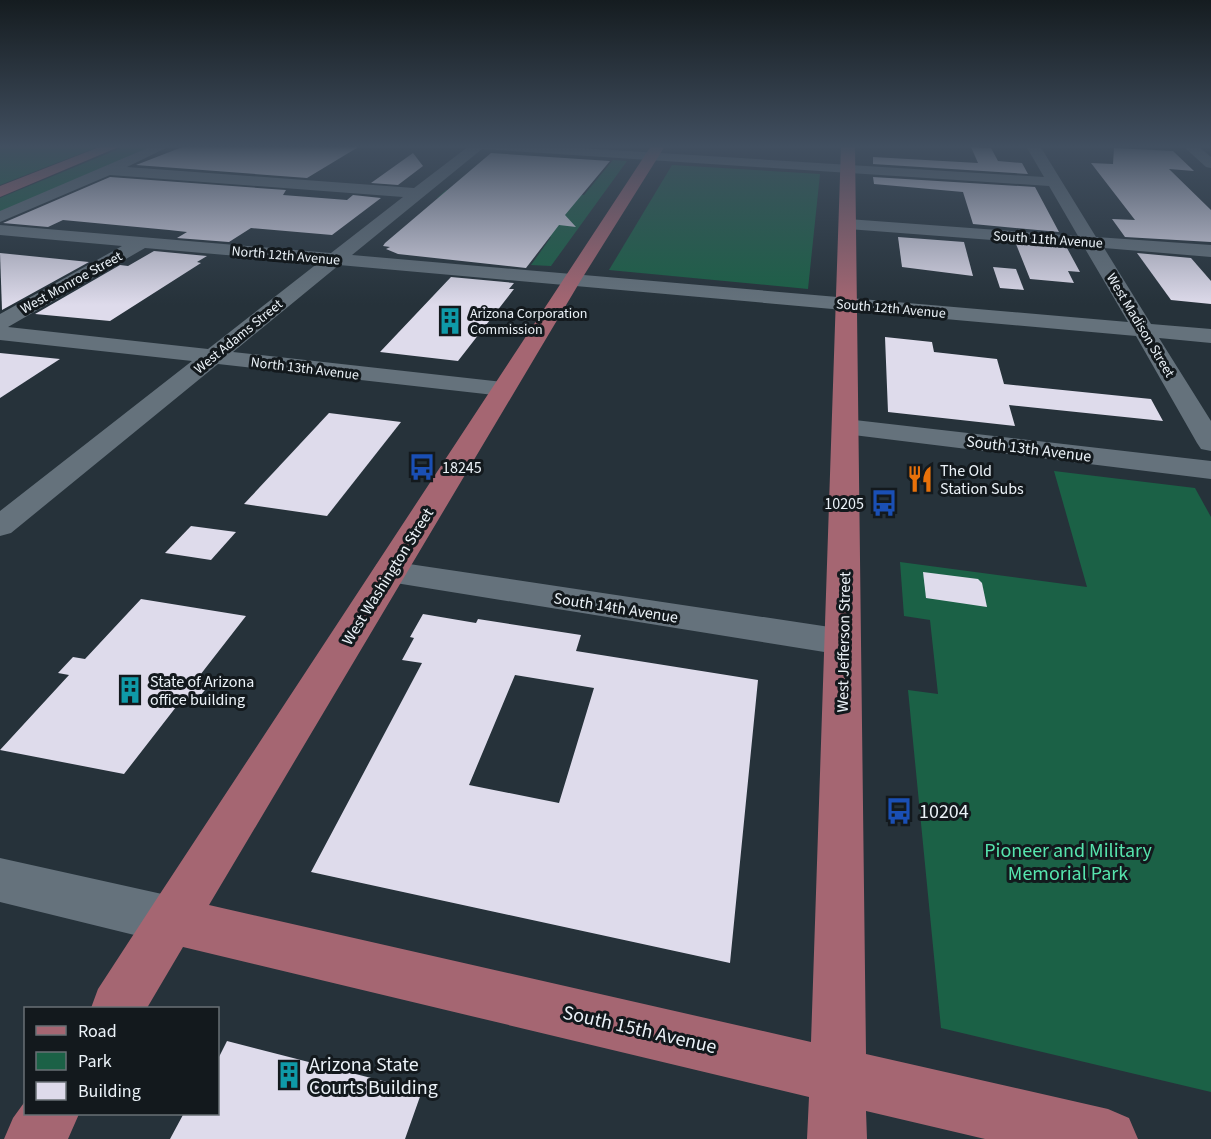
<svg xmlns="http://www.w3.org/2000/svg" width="1211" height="1139" viewBox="0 0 1211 1139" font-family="'Source Sans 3',sans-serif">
<rect width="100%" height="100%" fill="#26323a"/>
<g fill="#1b6146">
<polygon points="0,146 100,146 0,185"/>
<polygon points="126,146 157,146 0,214 0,198"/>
<polygon points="613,160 627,161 551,266 531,265 551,237 481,232 494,202 437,198 446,190 584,195"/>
<polygon points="672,165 820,174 808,289 609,270"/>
<polygon points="1054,471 1195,488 1211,517 1211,1092 941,1028 908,690 938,694 930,620 904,616 900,562 1087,587"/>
</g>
<g fill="#dedbeb" fill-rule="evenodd">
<polygon points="185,146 360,146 307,178 136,165"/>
<polygon points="971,147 991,148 998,161 1022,163 1028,174 873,164 873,157 978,163"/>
<polygon points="1114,148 1173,151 1194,171 1169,169 1211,210 1211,242 1125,237 1112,219 1135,220 1091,163 1113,164"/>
<polygon points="413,153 423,166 398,185 371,183"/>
<polygon points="491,153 610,161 565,215 576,227 559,225 526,268 398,254 386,249 390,247 383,246 385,243"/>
<polygon points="110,177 286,190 283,195 347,200 353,195 381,198 332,235 251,228 229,242 177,238 187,232 169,230 63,220 48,227 3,223"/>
<polygon points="873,177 1035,187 1059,232 973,224 963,192 874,184"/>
<polygon points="898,237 964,242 973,276 902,267"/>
<polygon points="1016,244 1067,248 1080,272 1068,271 1074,283 1030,279"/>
<polygon points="154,251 207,256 197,262 201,263 110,321 35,314 120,265 128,266"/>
<polygon points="0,253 89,262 2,310"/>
<polygon points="1137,253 1191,258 1211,281 1211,304 1171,300"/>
<polygon points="993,267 1016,269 1024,290 1000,288"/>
<polygon points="451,277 514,283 509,289 514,289 458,361 380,352"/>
<polygon points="885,337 932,342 934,352 997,359 1004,384 1151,399 1163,421 1009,405 1015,426 888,412"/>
<polygon points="0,353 60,359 0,398"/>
<polygon points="329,413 401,422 327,516 244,504"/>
<polygon points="191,526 236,532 211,560 165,553"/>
<polygon points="923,572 978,579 982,583 987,607 926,598"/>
<polygon points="141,599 246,616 197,679 212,681 197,700 183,698 124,774 0,750 69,675 58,673 73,657 85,659"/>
<path d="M423 614 476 623 478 619 581 635 576 651 758 680 730 963 311 872 422 663 402 660 414 638 410 637ZM515 675 594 688 559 803 469 785Z"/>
<polygon points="227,1041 422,1091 405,1139 170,1139 184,1113 218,1113 218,1059"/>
</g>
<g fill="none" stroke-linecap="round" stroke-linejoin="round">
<g fill="#65727c" fill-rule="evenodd">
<path d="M152 146H170L127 167 414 188 469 146H548L1044 177 1026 146H1040L1096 237 1211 245V257L1104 248 1151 324 1211 329V343L1159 338 1211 421V451L1201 449 1197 443 1136 336 339 265 233 352 503 382 512 384 515 389 512 394 503 396 218 364 11 533 0 536V511L192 361 0 340V314L122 246 0 235V225L331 253 403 197 110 175 0 222V211ZM482 149 1049 186 1078 236 848 219 839 224 848 229 1084 247 1128 322 352 255ZM145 248 318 263 208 349 8 327Z"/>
<polygon points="1183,146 1198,146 1211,157 1211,168 1206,167"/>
<polygon points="846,419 1211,461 1211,479 837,433 833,427 837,421"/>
<polygon points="389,561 843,629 856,633 861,642 856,651 843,655 377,580 372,572 377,564"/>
<polygon points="0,858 171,896 188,903 196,920 188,937 171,944 0,902"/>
</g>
<g fill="#a56672" fill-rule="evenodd">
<polygon points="102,146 121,146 0,197 0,186"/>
<polygon points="651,146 665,146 581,280 209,905 811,1042 841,146 855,146 866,1054 1108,1109 1129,1118 1138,1139 985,1139 866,1111 867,1139 807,1139 809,1097 183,947 147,1008 91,1008 98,989 154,903"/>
<polygon points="26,1100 26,1114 79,1114 68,1139 4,1139 13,1118"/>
</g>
</g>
<linearGradient id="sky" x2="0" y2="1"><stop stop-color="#151c20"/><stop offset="0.48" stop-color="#414f60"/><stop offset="1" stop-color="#414f60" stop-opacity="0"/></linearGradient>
<rect width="1211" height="305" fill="url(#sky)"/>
<defs>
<symbol id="building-bare" viewBox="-9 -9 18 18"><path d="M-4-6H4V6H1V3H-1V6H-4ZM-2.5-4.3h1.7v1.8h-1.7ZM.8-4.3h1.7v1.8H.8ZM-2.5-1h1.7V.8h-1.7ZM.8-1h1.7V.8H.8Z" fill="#0f9aa8" stroke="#13191d" stroke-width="2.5" paint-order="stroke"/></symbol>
<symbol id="bus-bare" viewBox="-9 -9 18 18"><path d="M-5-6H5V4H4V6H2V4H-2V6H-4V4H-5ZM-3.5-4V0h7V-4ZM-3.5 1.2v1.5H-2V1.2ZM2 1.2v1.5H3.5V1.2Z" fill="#1a4fb4" stroke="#13191d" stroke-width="2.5" paint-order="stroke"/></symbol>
<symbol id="restaurant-bare" viewBox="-9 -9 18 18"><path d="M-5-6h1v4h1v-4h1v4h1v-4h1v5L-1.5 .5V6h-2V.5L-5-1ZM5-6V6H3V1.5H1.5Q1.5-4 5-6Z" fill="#e8710a" stroke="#13191d" stroke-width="2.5" paint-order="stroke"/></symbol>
</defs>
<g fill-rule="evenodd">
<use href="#building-bare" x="431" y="302" width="38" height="38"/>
<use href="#bus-bare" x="403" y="448" width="38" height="38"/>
<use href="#restaurant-bare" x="901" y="460" width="38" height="38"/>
<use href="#bus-bare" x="865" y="484" width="38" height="38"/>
<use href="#building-bare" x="111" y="671" width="38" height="38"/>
<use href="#bus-bare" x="880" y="792" width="38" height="38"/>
<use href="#building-bare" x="270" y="1056" width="38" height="38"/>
</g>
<g text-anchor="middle" stroke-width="6" stroke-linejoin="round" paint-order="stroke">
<g font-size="14" fill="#ebf2f8" stroke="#13191d">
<text transform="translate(1048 239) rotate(4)" y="5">South 11th Avenue</text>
<text transform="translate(286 255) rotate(5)" y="5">North 12th Avenue</text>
<text transform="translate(71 282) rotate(-29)" y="5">West Monroe Street</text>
<text transform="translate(891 308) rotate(5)" y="5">South 12th Avenue</text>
<text transform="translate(1141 325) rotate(59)" y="5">West Madison Street</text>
<text transform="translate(238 336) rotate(-39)" y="5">West Adams Street</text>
<text transform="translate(305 368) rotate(7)" y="5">North 13th Avenue</text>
</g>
<g font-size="14" fill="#ebf2f8" stroke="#13191d" text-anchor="start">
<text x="470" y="318">Arizona Corporation<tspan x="470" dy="16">Commission</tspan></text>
</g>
<g font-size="16" fill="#ebf2f8" stroke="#13191d">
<text transform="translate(1029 448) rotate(7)" y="6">South 13th Avenue</text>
<text transform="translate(387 576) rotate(-58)" y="6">West Washington Street</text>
<text transform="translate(616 607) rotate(9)" y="6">South 14th Avenue</text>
<text transform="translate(843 642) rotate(-89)" y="6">West Jefferson Street</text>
</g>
<g font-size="16" fill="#ebf2f8" stroke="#13191d" text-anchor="start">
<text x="442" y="473">18245</text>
<text x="940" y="476">The Old<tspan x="940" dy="18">Station Subs</tspan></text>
<text x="864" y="509" text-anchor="end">10205</text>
<text x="150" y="687">State of Arizona<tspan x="150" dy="18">office building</tspan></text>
</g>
<g font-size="20" fill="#ebf2f8" stroke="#13191d" text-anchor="start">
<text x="919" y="818">10204</text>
<text x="309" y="1071">Arizona State<tspan x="309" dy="23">Courts Building</tspan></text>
</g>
<g font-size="20" fill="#56e4ad" stroke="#13191d">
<text x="1068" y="857">Pioneer and Military<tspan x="1068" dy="23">Memorial Park</tspan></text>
</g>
<g font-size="20" fill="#ebf2f8" stroke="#13191d">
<text transform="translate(640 1029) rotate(13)" y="7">South 15th Avenue</text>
</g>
</g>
<rect x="24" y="1007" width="195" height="108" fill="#13191d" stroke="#697075" stroke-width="1.5"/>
<rect x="36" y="1026" width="30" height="9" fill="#a56672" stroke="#697075" stroke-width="1.5"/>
<text x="78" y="1037" font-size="18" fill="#ebf2f8">Road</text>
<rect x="36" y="1052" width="30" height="18" fill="#1b6146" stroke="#697075" stroke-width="1.5"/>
<text x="78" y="1067" font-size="18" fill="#ebf2f8">Park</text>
<rect x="36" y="1082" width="30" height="18" fill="#dedbeb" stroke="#697075" stroke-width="1.5"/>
<text x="78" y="1097" font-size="18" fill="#ebf2f8">Building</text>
</svg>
